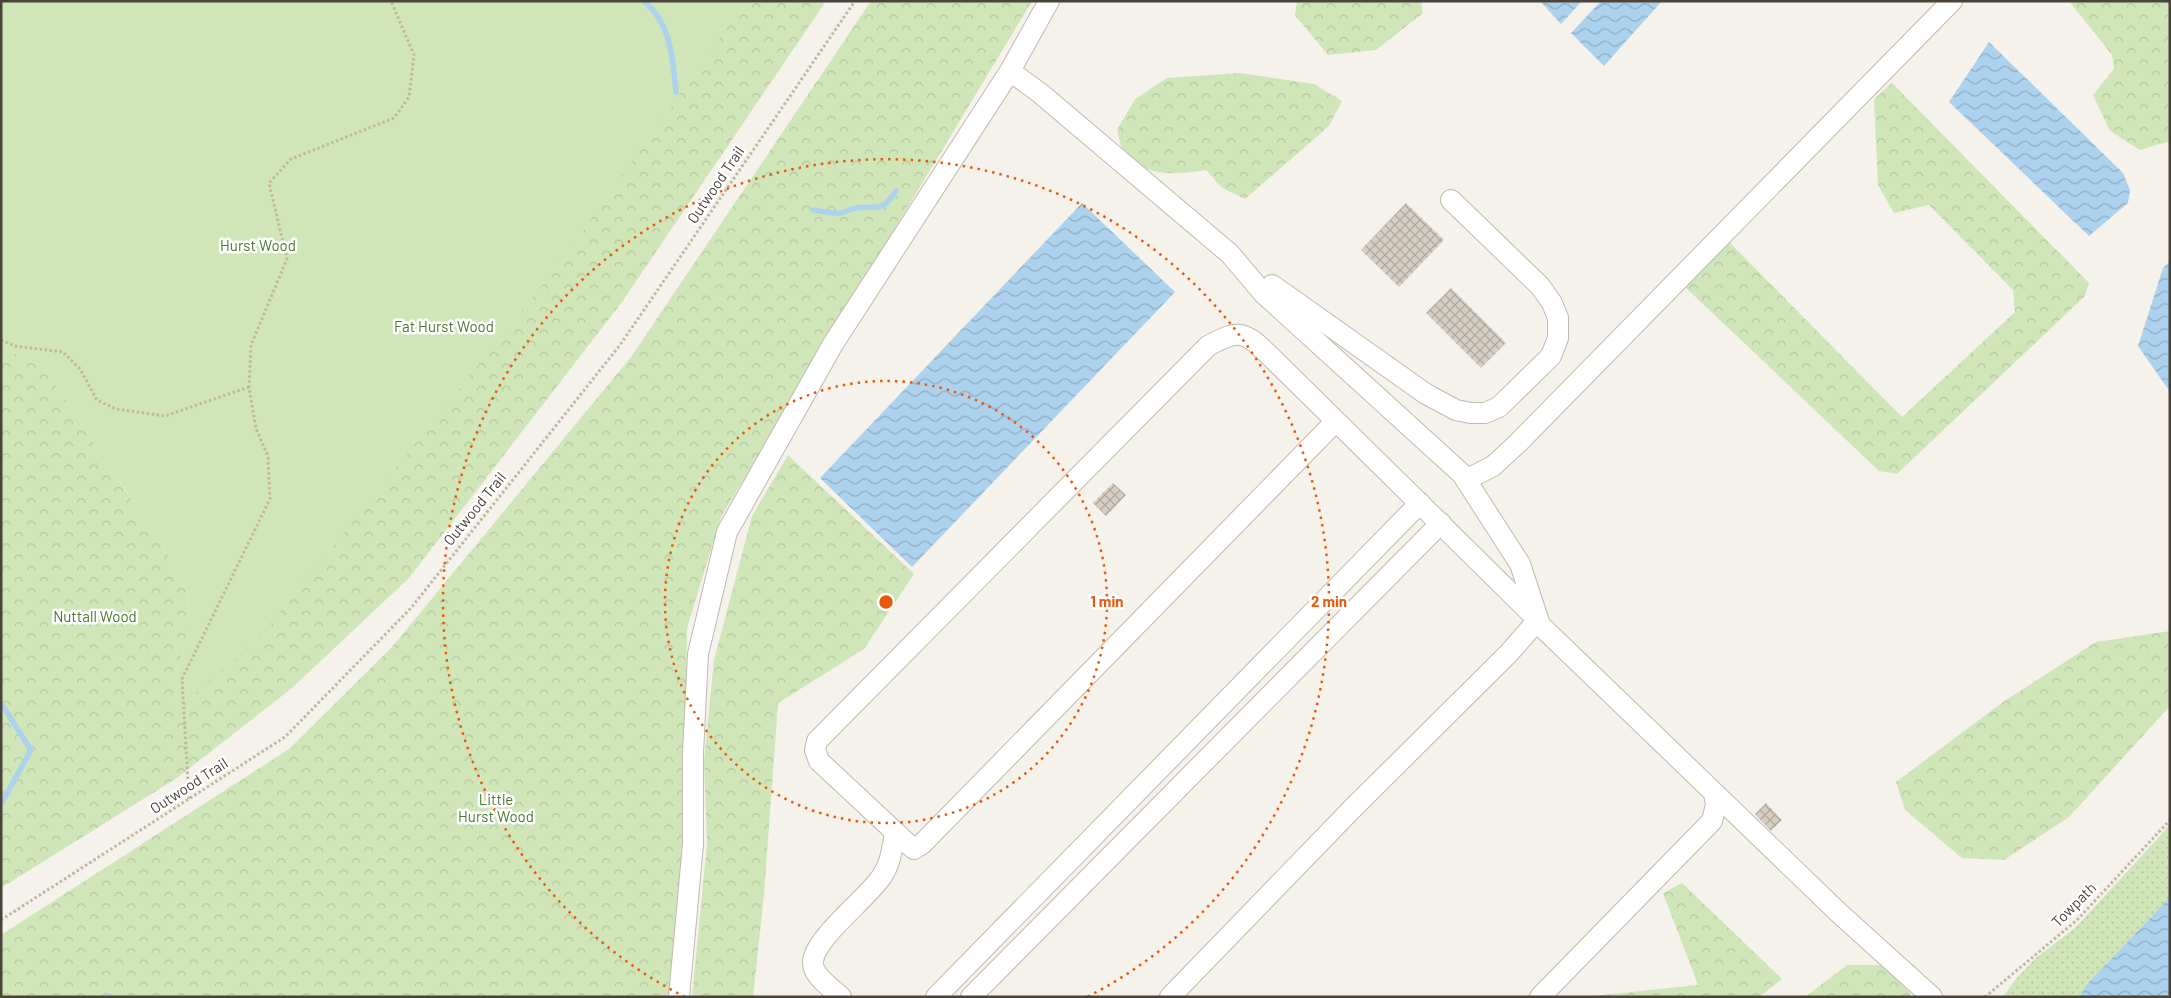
<svg xmlns="http://www.w3.org/2000/svg" width="2171" height="998" viewBox="0 0 2171 998" font-family="Barlow,sans-serif">
<defs>
<pattern id="grass-dots" width="8" height="8" patternUnits="userSpaceOnUse" patternTransform="scale(1.25)"><rect width="8" height="8" fill="#d0e6b8"/><path d="M2 2h.1M6 6h.1" fill="none" stroke="#b4c69f" stroke-width="1.8" stroke-linecap="round"/></pattern>
<pattern id="forest-crowns" width="20" height="18" patternUnits="userSpaceOnUse" patternTransform="scale(1.25)"><rect width="20" height="18" fill="#d0e6b8"/><path d="M2 6a3 3 0 1 1 6 0M12 15a3 3 0 1 1 6 0" fill="none" stroke="#b4c69f"/></pattern>
<pattern id="water-waves" width="16" height="10" patternUnits="userSpaceOnUse" patternTransform="scale(1.25)"><rect width="16" height="10" fill="#add2ed"/><path d="M0 5q4-4 8 0t8 0" fill="none" stroke="#8facc1"/></pattern>
<pattern id="building-cross-hatch" width="8" height="8" patternUnits="userSpaceOnUse" patternTransform="scale(1.25)"><rect width="8" height="8" fill="#d6cec2"/><path d="M0 0l8 8M0 8l8-8" fill="none" stroke="#b0a99f"/></pattern>
</defs>
<rect width="100%" height="100%" fill="#f5f2ec"/>
<polygon fill="url(#grass-dots)" points="2170,825 2170,897 2088,983 2079,997 2003,997 2016,979 2036,958 2076,927"/>
<g fill="url(#forest-crowns)">
<polygon points="629,1 826,1 622,302 409,578 292,688 177,778 1,888 1,347 44,367 185,581 191,629 175,675 176,711"/>
<polygon points="871,1 1032,1 721,517 687,628 684,817 674,967 670,997 1,997 1,935 289,749 392,647 631,357"/>
<polygon points="1297,1 1421,1 1423,13 1376,50 1328,55 1295,15"/>
<polygon points="2069,1 2170,1 2170,141 2140,150 2110,131 2093,95 2114,69 2112,55"/>
<path d="M1240 73 1314 84 1342 101 1329 126 1245 199 1222 188 1206 170C1175 175 1147 178 1124 152 1120 147 1119 136 1117 130L1135 99 1167 78Z"/>
<polygon points="1892,83 2089,283 2085,296 1897,474 1879,471 1685,287 1729,242 1902,417 2015,312 2013,290 1929,205 1894,213 1878,185 1874,99"/>
<polygon points="788,455 914,574 864,649 778,703 764,895 753,997 692,997 707,844 704,761 714,660 752,516"/>
<polygon points="2170,631 2170,706 2069,817 2004,860 1962,858 1905,810 1896,782 2003,702 2096,642"/>
<polygon points="1682,883 1782,979 1759,997 1582,997 1698,985 1663,893"/>
<polygon points="1847,965 1884,965 1910,993 1910,997 1805,997"/>
</g>
<polygon fill="#d0e6b8" points="1,1 746,1 556,268 261,636 175,711 175,675 191,629 185,581 44,367 1,347"/>
<g fill="url(#water-waves)">
<polygon points="1540,1 1582,1 1561,24"/>
<polygon points="1601,1 1662,1 1604,66 1571,33"/>
<polygon points="1989,42 2123,173 2130,190 2128,203 2089,236 1949,102"/>
<polygon points="1082,203 1175,292 912,567 820,478"/>
<polygon points="2170,261 2170,392 2138,346 2163,268"/>
<polygon points="2170,897 2170,997 2079,997 2088,983"/>
</g>
<g fill="none" stroke-linecap="round" stroke-linejoin="round">
<g stroke="#add2ed" stroke-width="5.5">
<path d="M644 1C671 23 673 60 676 92"/>
<path d="M813 210C822 211 832 214 841 213 846 212 851 209 856 208 877 205 881 214 896 191"/>
<polyline points="1,703 31,750 1,804"/>
<polyline points="110,996 110,997"/>
</g>
</g>
<g fill="url(#building-cross-hatch)">
<polygon points="1406,203 1444,240 1399,287 1361,250"/>
<polygon points="1451,288 1506,343 1481,368 1426,313"/>
<polygon points="1113,483 1126,495 1106,516 1093,503"/>
<polygon points="1766,803 1782,820 1771,831 1755,814"/>
</g>
<g fill="none" stroke-linecap="round" stroke-linejoin="round">
<defs>
<g id="minor">
<polyline points="1010,71 1040,93 1230,254 1263,293 1462,474 1520,564 1540,625 1839,913 1932,997"/>
<polyline points="1272,285 1426,394 1456,410 1471,413 1485,413 1499,407 1551,356 1558,338 1558,318 1552,303 1540,286 1451,200"/>
<polyline points="1466,480 1493,466 1518,443 1952,1"/>
<polyline points="679,997 693,844 693,753 698,654 727,532 833,344 1010,71 1049,1"/>
<path d="M841 997C832 988 812 976 813 962 814 938 868 898 882 876 891 863 892 848 895 833"/>
<polyline points="936,997 1420,503"/>
<polyline points="971,997 1441,523"/>
<path d="M1170 997 1352 809 1509 653 1538 620 1270 356C1245 332 1240 328 1208 346L817 741 815 750 819 761 909 845 914 849 922 844 1336 421"/>
<polyline points="1540,997 1712,821 1716,805 1714,793"/>
</g>
</defs>
<use href="#minor" stroke="#c0baaf" stroke-width="22"/>
<g stroke="#c1b6a1" stroke-width="3" stroke-dasharray="2.5 2.5" stroke-linecap="butt">
<polyline points="1,340 15,346 63,352 80,369 97,400 116,409 165,416 249,387"/>
<polyline points="189,799 182,679 270,499 268,456 256,429 249,387 251,345 287,259 269,183 291,159 394,118 409,97 414,55 391,1"/>
<polyline points="1,920 285,737 411,608 620,345 855,1"/>
<polyline points="1985,997 2077,920 2170,820"/>
</g>
<use href="#minor" stroke="#fff" stroke-width="20"/>
</g>
<g fill="none" stroke="#e8590c" stroke-width="2.5" stroke-dasharray="2.5 5">
<circle cx="886" cy="602" r="221"/>
<path d="M685 997A443 443 0 1 1 1087 997"/>
</g>
<g text-anchor="middle" stroke-width="5" stroke-linejoin="round" paint-order="stroke">
<g font-size="15" fill="#49433a" stroke="#fff">
<text transform="translate(716 185) rotate(-56)" y="5">Outwood Trail</text>
<text transform="translate(475 509) rotate(-51)" y="5">Outwood Trail</text>
<text transform="translate(189 786) rotate(-33)" y="5">Outwood Trail</text>
<text transform="translate(2074 905) rotate(-45)" y="5">Towpath</text>
</g>
<g font-size="15" fill="#4a792f" stroke="#fff">
<text x="258" y="251">Hurst Wood</text>
<text x="444" y="332">Fat Hurst Wood</text>
<text x="95" y="622">Nuttall Wood</text>
<text x="496" y="805">Little<tspan x="496" dy="17">Hurst Wood</tspan></text>
</g>
</g>
<circle cx="886" cy="602" r="8" fill="#e8590c" stroke="#fff" stroke-width="2.5"/>
<g font-size="15" text-anchor="middle" font-weight="bold" fill="#e8590c" stroke="#fff" stroke-width="5" stroke-linejoin="round" paint-order="stroke">
<text x="1107" y="607">1 min</text>
<text x="1329" y="607">2 min</text>
</g>
<rect width="2171" height="998" fill="none" stroke="#49433a" stroke-width="5"/>
</svg>
